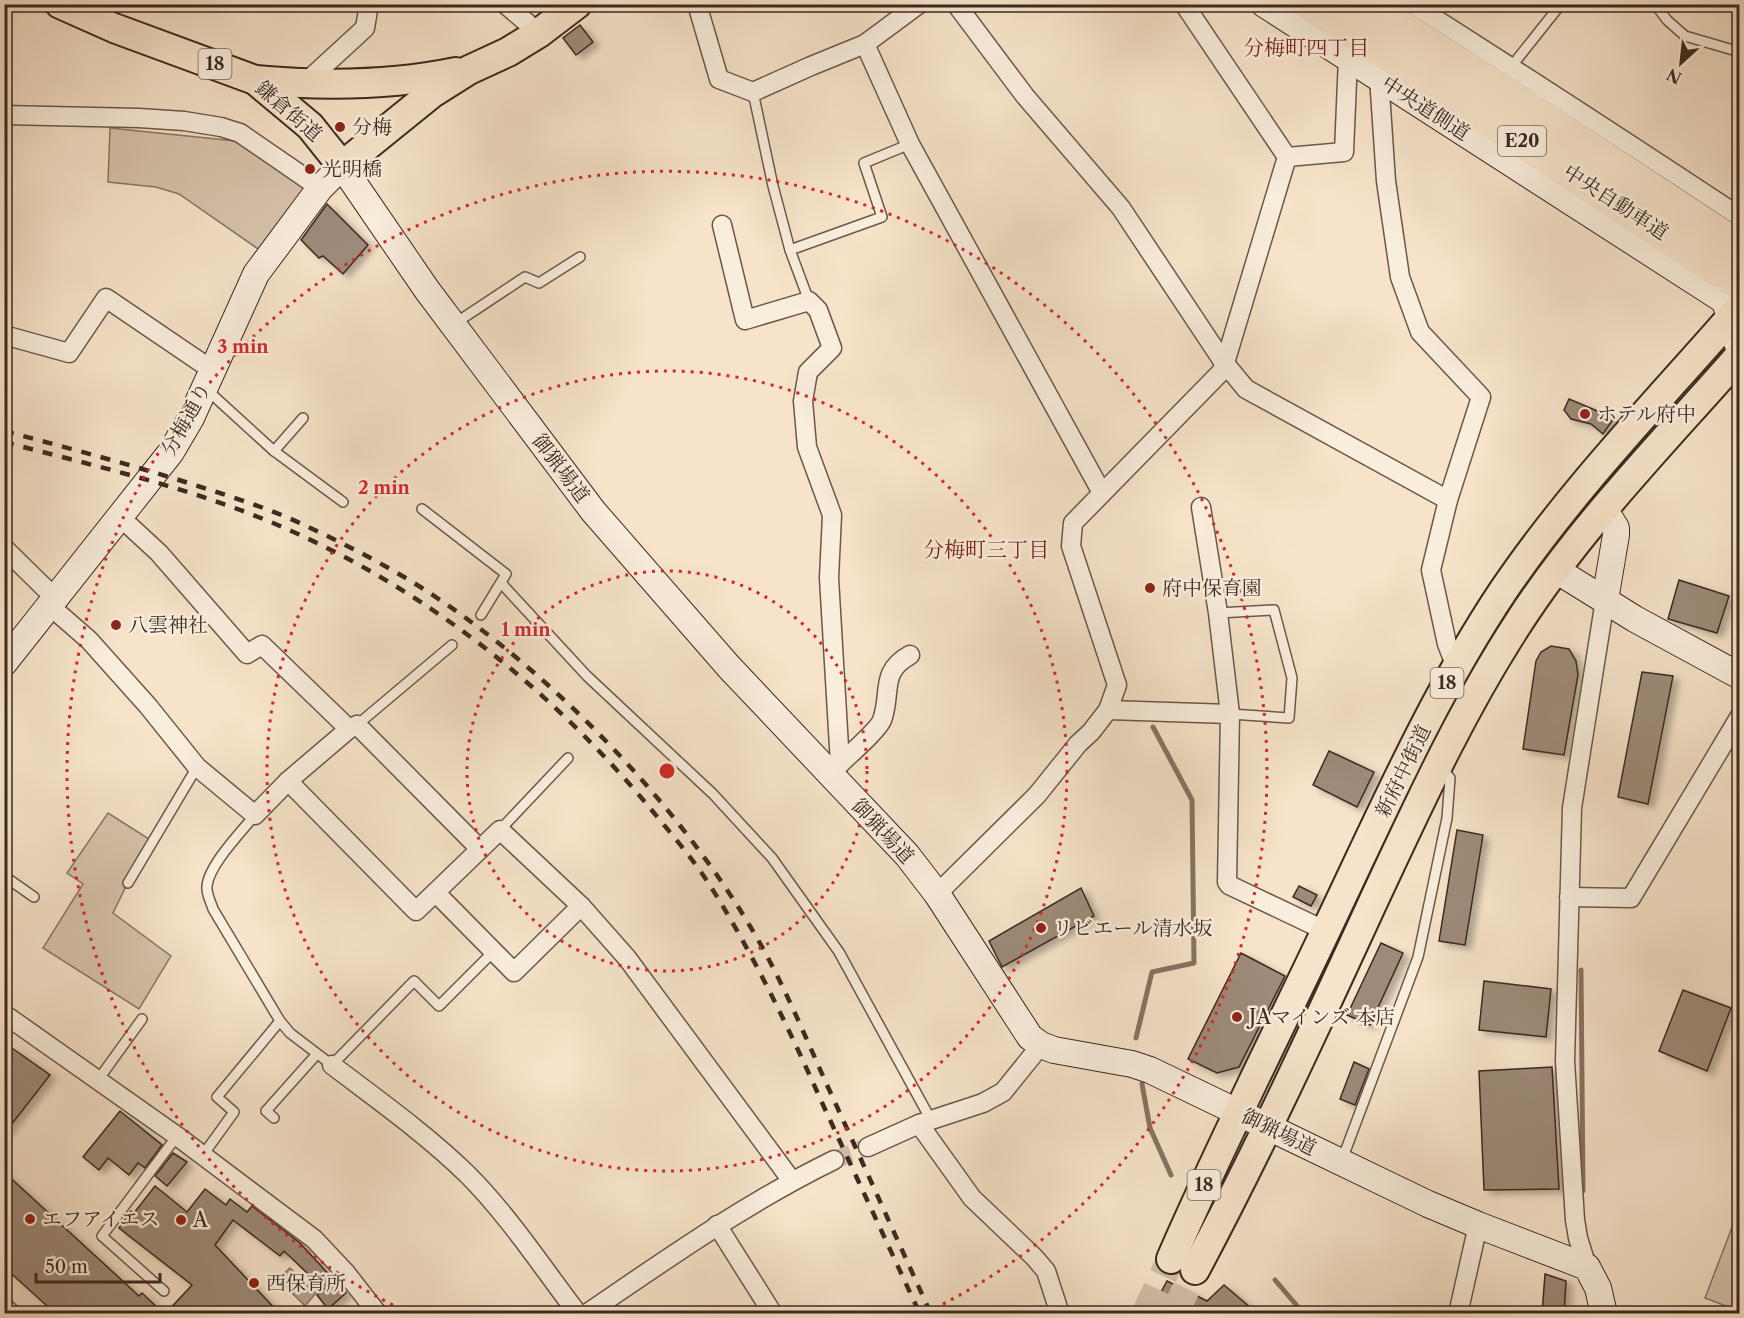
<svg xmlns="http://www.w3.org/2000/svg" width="1744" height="1318" viewBox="0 0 1744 1318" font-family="'Libre Caslon Text','Noto Serif JP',serif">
<defs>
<filter id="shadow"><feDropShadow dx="6" dy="4" stdDeviation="3" flood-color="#0004"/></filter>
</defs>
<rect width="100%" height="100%" fill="#f6e3c9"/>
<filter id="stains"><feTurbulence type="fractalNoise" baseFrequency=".00333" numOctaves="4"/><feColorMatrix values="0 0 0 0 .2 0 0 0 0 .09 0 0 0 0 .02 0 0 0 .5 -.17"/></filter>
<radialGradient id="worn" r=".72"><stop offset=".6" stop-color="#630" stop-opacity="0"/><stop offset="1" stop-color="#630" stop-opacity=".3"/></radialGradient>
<g fill="#d7c3ac" stroke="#8a7666" stroke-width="1.5">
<polygon points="110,128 236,141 306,188 261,251 179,194 156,187 108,182"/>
<polygon points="108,813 149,839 113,913 171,956 139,1009 43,948 83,884 67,873"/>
<polygon points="1739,1209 1739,1311 1705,1298"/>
</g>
<polygon fill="#b7a490" stroke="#867363" stroke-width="1.5" points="290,1268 316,1293 305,1306 278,1279"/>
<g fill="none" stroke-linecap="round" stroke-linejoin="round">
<g stroke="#867363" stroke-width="5">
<polyline points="1581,970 1583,1191"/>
<polyline points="1136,1038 1152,972 1194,963 1192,800 1153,727"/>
<polyline points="1142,1084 1150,1128 1171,1175"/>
<polyline points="1275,1280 1304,1314"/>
</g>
</g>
<g fill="#9d8a78" stroke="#3d2920" stroke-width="1.5" filter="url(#shadow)">
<polygon points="580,25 593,42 576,55 563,38"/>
<polygon points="327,204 368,245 343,274 323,256 319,258 301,240"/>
<polygon points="1569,399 1614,418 1603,434 1591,424 1571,419 1564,410"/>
<polygon points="1679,580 1729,596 1717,633 1668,619"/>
<polygon points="1551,646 1569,649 1576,661 1578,675 1564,755 1523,749 1536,661 1541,652"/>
<polygon points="1642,672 1673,676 1648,804 1618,797"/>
<polygon points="1329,751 1374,772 1357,807 1313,785"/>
<polygon points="1457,830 1483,835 1465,945 1439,941"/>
<polygon points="1299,886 1317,895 1311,906 1293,897"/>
<polygon points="1081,888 1094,916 1002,967 989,941"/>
<polygon points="1381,943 1403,953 1370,1025 1347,1015"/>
<polygon points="1241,953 1285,976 1239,1067 1217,1073 1188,1059"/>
<polygon points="1484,981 1551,989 1546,1037 1479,1030"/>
<polygon points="1683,990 1731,1008 1707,1071 1659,1051"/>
<polygon points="12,1048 50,1075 4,1134 4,1059"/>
<polygon points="1354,1062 1369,1069 1355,1105 1340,1099"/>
<polygon points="1552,1067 1559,1189 1484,1190 1479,1071"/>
<polygon points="120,1111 162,1145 145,1168 138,1163 129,1175 108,1158 99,1170 83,1157"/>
<polygon points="173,1153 187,1162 167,1186 155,1176"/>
<polygon points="4,1172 139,1296 142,1293 164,1314 56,1314 4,1267"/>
<polygon points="155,1186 187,1212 205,1189 226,1205 230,1199 247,1212 252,1206 300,1243 346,1293 328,1309 317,1295 324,1289 284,1251 280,1256 233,1220 215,1245 280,1314 165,1314 192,1285 119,1228 131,1211 134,1213"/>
<polygon points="1545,1274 1566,1281 1564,1314 1542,1314"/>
<polygon points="1167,1281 1207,1301 1224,1285 1258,1314 1149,1314"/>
</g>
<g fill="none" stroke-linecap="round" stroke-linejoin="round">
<polyline stroke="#d1bea7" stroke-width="18" stroke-dasharray="18 9" stroke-linecap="butt" points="834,1160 868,1147"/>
<g stroke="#d1bea7" stroke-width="28" stroke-dasharray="28 14" stroke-linecap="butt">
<polyline points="1145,1314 1171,1259"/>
<polyline points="1174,1314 1195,1270"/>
</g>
<defs>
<g id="lane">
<polyline points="1655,4 1667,20 1685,36 1740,52"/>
<polyline points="1511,67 1561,4"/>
<polyline points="753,92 773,186 790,250 809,301"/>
<polyline points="790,250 882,217 864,163 910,144"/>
<polyline points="454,324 525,277 539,283 580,257"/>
<polyline points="206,389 274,451 343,502"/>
<polyline points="274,451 303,418"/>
<polyline points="422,509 506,574 481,615"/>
<polyline points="501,583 587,676 713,794 772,858 839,952 931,1120"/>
<polyline points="1218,613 1274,610 1292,678 1289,718 1230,714"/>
<polyline points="357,725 452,645"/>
<path d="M255 815C241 832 209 865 207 886 206 894 211 902 213 909L280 1021 290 1033 332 1065 414 981 439 1006 494 951"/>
<polyline points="500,830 568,758"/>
<polyline points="4,876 34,897"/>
<polyline points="128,883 197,767"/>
<polyline points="98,1080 142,1019"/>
<polyline points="274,1118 266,1111 316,1055"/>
<polyline points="203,1155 234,1112 217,1097 280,1021"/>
<polyline points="1342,1160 1418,957 1447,818 1450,778 1442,768"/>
<polyline points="164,1291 102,1236 177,1136"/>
<polyline points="4,1301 18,1314"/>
</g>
<g id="street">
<polyline points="505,4 539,33"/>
<polyline points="697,4 719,79 753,92 811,66 865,44 919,4"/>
<polyline points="956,4 1025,96 1121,208 1222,360 1246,389 1448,500 1431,570 1447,644 1456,667"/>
<polyline points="1184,4 1287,157 1344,152 1348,58"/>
<path d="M1412 4C1522 74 1631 145 1740 217"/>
<polyline points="865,44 910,144 1102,493"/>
<polyline points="1379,77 1386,181 1400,277 1420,332 1481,397 1448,500"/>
<polyline points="304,84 365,28 369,4"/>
<polyline points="4,115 139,118 184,121 221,127 240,133 320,188"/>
<polyline points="722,225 745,320 809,301 818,310 832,348 808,372 803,401 807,447 832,515 829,578 840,764 830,774"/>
<polyline points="4,335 69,353 106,298 212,370"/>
<polyline points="1201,507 1218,613 1230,714 1227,882 1229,885 1326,931"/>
<polyline points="119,516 159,553 247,654 262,645 349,729"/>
<polyline points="4,548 55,598"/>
<polyline points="50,606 89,640 148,706 197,767 255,815 288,781 349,729 357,725 480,849"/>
<polyline points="1108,710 1230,714"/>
<path d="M840 764C848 756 879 729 882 720 892 693 879 672 910 655"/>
<polyline points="288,781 416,911 500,830 581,906 627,958 792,1181"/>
<polyline points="436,893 514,972 581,906"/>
<polyline points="937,894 1037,795 1078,744 1091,732 1108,710 1117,685 1071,546 1073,523 1221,372 1225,363 1287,157"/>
<polyline points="1569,897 1631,898 1740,716"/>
<polyline points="4,1014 177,1136 314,1239 346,1273 378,1314"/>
<polyline points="1041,1045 1003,1092 983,1103 919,1124 972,1198 1034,1257 1046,1271 1060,1314"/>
<path d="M332 1065C378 1100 426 1134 467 1174 509 1216 542 1267 578 1314"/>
<polyline points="868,1147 919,1124"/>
<polyline points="717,1225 773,1314"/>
<polyline points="1587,1267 1578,1238 1575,1220 1565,1061 1572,808 1605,600"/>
<path d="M586 1314C667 1259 746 1203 834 1160"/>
<polyline points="1458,1314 1478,1225"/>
</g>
<g id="secondary">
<polyline points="1264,4 1725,301 1740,352"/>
<polyline points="1604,509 1616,528 1616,535 1605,600"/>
<polyline points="1556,570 1635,619 1740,676"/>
<polyline points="4,663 171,452 191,418 256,274 320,188 342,166 427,290 593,511 729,667 907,855 937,894 1030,1037 1041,1045 1054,1050 1132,1064 1150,1070 1428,1204 1478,1225 1587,1267 1598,1288 1604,1314"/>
</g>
<g id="primary">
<polyline points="60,4 114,28 255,80 310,126 342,166 431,94 469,70 508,52 539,33 577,4"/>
<path d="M255 80C322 86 389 86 456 72"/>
<path d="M1171 1259C1220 1146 1276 1036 1329 924 1383 811 1433 696 1503 591 1572 489 1659 400 1740 307"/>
<path d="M1195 1270C1259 1150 1316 1026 1373 902 1417 808 1460 713 1517 625 1580 527 1663 443 1740 355"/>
</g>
<g id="highway">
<polyline points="1310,4 1514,136 1740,284"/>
<polyline points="1365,4 1528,108 1740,248"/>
</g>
</defs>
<use href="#lane" stroke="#6b584a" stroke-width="12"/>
<use href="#street" stroke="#6b584a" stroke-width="21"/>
<use href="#secondary" stroke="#3d2920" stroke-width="28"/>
<use href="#primary" stroke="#3d2920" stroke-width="32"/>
<use href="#highway" stroke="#3d2920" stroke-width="36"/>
<use href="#lane" stroke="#f9eddc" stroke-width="9"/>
<use href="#street" stroke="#f9eddc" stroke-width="18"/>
<use href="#secondary" stroke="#f9eddc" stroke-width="26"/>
<use href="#primary" stroke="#f6e3c9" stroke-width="28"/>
<use href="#highway" stroke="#f6e3c9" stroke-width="33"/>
<g stroke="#3d2920" stroke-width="4.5" stroke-dasharray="10 10" stroke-linecap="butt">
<path d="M4 431C72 449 140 467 207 489 239 499 272 510 302 524 343 543 384 564 422 588 550 670 681 806 757 938 784 985 805 1036 827 1085 862 1161 896 1237 931 1314"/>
<path d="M4 442C103 468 205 491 298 534 433 596 549 689 645 802 667 829 692 857 711 887 755 957 790 1031 824 1107 856 1176 888 1245 920 1314"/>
</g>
</g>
<g fill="none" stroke="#d62828" stroke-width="3" stroke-dasharray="3 6">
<circle cx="667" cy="771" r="200"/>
<circle cx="667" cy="771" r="400"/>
<path d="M409 1313A600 600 0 1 1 925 1313"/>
</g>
<g fill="#8f2418" stroke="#f9eddc" stroke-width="2">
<circle cx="340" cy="127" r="6"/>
<circle cx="310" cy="169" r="6"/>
<circle cx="1585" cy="414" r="6"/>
<circle cx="1150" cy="588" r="6"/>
<circle cx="116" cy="625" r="6"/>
<circle cx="1041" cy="928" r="6"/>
<circle cx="1237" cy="1017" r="6"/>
<circle cx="30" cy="1219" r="6"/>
<circle cx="181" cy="1220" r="6"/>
<circle cx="254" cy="1283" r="6"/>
</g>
<g text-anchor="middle" stroke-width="5" stroke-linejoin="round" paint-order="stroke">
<g fill="#f9eddc" stroke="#756458" stroke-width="1.5">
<rect x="198.5" y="49" width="33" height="30" rx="4.5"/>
<rect x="1498" y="126" width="48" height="30" rx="4.5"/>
<rect x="1430.5" y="668" width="33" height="30" rx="4.5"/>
<rect x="1187.5" y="1170" width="33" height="30" rx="4.5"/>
</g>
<g font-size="18" font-weight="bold" fill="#3d2920">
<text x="215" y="70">18</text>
<text x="1522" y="147">E20</text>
<text x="1447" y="689">18</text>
<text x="1204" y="1191">18</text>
</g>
<g font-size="20" fill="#3d2920" stroke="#f9eddc">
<text transform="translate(1426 108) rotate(33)" y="7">中央道側道</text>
<text transform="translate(289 111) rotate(41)" y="7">鎌倉街道</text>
<text transform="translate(1616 202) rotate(33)" y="7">中央自動車道</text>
<text transform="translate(186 419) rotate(-61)" y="7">分梅通り</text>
<text transform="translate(561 468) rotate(53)" y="7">御猟場道</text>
<text transform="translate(1403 771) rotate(-64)" y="7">新府中街道</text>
<text transform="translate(883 831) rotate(47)" y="7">御猟場道</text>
<text transform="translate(1279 1132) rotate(26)" y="7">御猟場道</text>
</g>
<g font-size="20" fill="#3d2920" stroke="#f9eddc" text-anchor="start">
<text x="352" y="134">分梅</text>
<text x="322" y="176">光明橋</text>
<text x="1597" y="421">ホテル府中</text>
<text x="1162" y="595">府中保育園</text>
<text x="128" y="632">八雲神社</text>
<text x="1053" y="935">リビエール清水坂</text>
<text x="1249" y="1024">JAマインズ 本店</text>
<text x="42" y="1226">エフアイエス</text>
<text x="193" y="1227">A</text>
<text x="266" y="1290">西保育所</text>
</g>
<g font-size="21" fill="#7a1f14" stroke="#f9eddc">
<text x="1306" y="55">分梅町四丁目</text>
<text x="986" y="557">分梅町三丁目</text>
</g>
</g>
<circle cx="667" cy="771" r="9" fill="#d62828" stroke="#f9eddc" stroke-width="3"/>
<g font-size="18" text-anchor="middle" font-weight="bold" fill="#d62828" stroke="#f9eddc" stroke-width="5" stroke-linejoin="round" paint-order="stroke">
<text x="243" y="353">3 min</text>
<text x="384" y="494">2 min</text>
<text x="526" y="636">1 min</text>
</g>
<rect width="1744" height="1318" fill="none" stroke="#f6e3c9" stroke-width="24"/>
<rect x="6" y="6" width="1732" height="1306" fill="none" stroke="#3d2920" stroke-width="3"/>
<rect x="12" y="12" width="1720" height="1294" fill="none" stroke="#3d2920" stroke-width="1.5"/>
<g transform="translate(1681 63) rotate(207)" stroke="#f9eddc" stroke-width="4.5" paint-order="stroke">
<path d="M0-4.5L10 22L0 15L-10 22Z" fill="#3d2920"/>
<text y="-9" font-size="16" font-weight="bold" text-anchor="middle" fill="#3d2920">N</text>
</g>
<path d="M36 1273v9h124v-9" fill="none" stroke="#3d2920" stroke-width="3"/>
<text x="45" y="1273" font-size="18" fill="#3d2920" stroke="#f9eddc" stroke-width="4.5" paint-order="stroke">50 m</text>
<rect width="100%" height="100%" filter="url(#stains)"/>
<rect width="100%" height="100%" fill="url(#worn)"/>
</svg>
